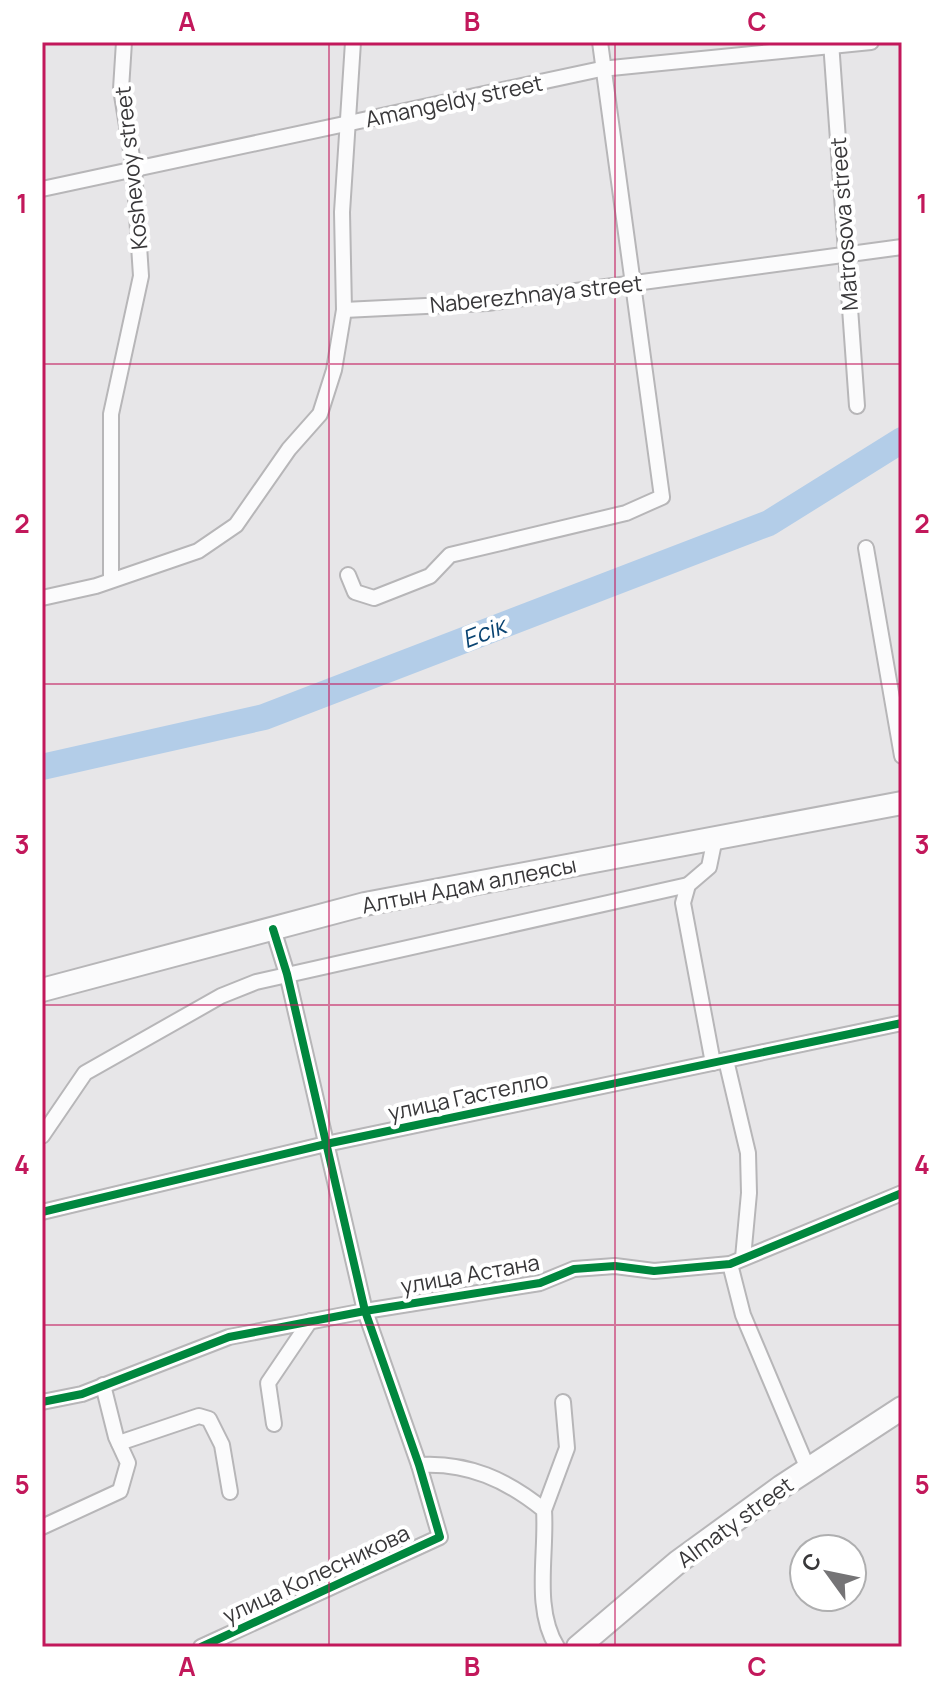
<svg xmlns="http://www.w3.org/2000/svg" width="944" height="1689" viewBox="0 0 944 1689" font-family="Manrope,sans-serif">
<rect width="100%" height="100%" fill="#e7e6e8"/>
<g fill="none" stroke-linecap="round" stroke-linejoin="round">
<polyline stroke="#b3cde8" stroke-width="26" points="42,767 264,717 769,523 902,440"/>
<defs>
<g id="minor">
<polyline points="831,42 857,406"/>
<polyline points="42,189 601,69 871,42"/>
<polyline points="344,310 487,303 902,247"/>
<polyline points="866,548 902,756"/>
<polyline points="348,575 355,592 374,598 430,576 450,555 626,513 662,497 600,42"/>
<polyline points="111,579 111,414 141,276 134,169 121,89 124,42"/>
<polyline points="42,598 96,586 198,551 236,525 289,449 320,414 334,370 344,310 342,212 353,42"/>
<polyline points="726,1060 748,1153 749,1193 743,1258"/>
<polyline points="713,1063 683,903 688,885 709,867 715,838"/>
<polyline points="42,1136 85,1073 221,996 256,982 688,885"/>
<polyline points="42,1212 326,1144 902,1023"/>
<polyline points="730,1264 743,1315 808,1469"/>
<polyline points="42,1402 82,1394 229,1337 365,1311 540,1283 574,1269 615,1266 654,1271 730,1264 902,1193"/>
<polyline points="274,1424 268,1383 310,1321"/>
<polyline points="119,1443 199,1416 209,1419 222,1445 230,1492"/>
<path d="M419 1465C468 1462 507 1480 544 1510 547 1554 533 1608 557 1647"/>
<polyline points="544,1510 567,1448 563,1402"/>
<polyline points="42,1527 120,1491 128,1463 116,1437 103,1385"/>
<polyline points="201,1647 440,1537 419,1465 365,1311 287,974 273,929"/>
</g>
<g id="primary">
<polyline points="42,990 365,904 902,803"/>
<polyline points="578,1647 678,1562 781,1487 902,1408"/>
</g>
</defs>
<use href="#minor" stroke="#b7b6b8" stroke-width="18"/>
<use href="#primary" stroke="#b7b6b8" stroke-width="26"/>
<use href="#minor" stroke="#fbfbfc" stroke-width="14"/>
<use href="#primary" stroke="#fbfbfc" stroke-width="22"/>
<defs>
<g id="cycleway">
<polyline points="42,1212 326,1144 902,1023"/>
<polyline points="42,1402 82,1394 229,1337 365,1311 540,1283 574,1269 615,1266 654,1271 730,1264 902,1193"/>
<polyline points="201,1647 440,1537 419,1465 365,1311 287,974 273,929"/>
</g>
</defs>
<use href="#cycleway" stroke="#fff" stroke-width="13"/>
<use href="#cycleway" stroke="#00873e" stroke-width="8"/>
</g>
<path fill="none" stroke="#c2185b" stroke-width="2" stroke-opacity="0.55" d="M329 42V1647M615 42V1647M42 364H902M42 684H902M42 1005H902M42 1325H902"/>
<g text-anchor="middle" stroke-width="8" stroke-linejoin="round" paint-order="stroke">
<g font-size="22" fill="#383739" stroke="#fff">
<text transform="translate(454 101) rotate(-12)" y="8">Amangeldy street</text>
<text transform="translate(131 168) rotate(-96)" y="8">Koshevoy street</text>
<text transform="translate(844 224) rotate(-94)" y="8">Matrosova street</text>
<text transform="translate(536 294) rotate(-6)" y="8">Naberezhnaya street</text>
<text transform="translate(469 885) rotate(-11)" y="8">Алтын Адам аллеясы</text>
<text transform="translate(468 1096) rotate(-12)" y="8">улица Гастелло</text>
<text transform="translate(470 1274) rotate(-10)" y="8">улица Астана</text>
<text transform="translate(735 1522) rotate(-36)" y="8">Almaty street</text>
<text transform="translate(316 1574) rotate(-25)" y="8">улица Колесникова</text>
</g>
<g font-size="24" font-style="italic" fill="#0a4472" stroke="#fff">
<text transform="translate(484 633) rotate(-21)" y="8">Есік</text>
</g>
</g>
<rect width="944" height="1689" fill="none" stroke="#ffffff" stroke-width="88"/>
<g transform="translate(828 1573) rotate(303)"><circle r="38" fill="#ffffff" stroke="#afafb0" stroke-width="2"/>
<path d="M0-6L14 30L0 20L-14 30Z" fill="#757476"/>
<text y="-12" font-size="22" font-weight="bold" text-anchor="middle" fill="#383739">С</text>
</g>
<rect x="44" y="44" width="856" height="1601" fill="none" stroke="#c2185b" stroke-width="3"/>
<g font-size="26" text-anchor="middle" font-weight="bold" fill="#c2185b">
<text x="187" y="31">A</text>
<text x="472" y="31">B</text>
<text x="757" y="31">C</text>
<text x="22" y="213">1</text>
<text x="922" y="213">1</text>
<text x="22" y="533">2</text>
<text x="922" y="533">2</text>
<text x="22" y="854">3</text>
<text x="922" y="854">3</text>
<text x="22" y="1174">4</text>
<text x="922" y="1174">4</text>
<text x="22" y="1494">5</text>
<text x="922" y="1494">5</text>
<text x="187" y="1676">A</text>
<text x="472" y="1676">B</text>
<text x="757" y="1676">C</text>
</g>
</svg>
